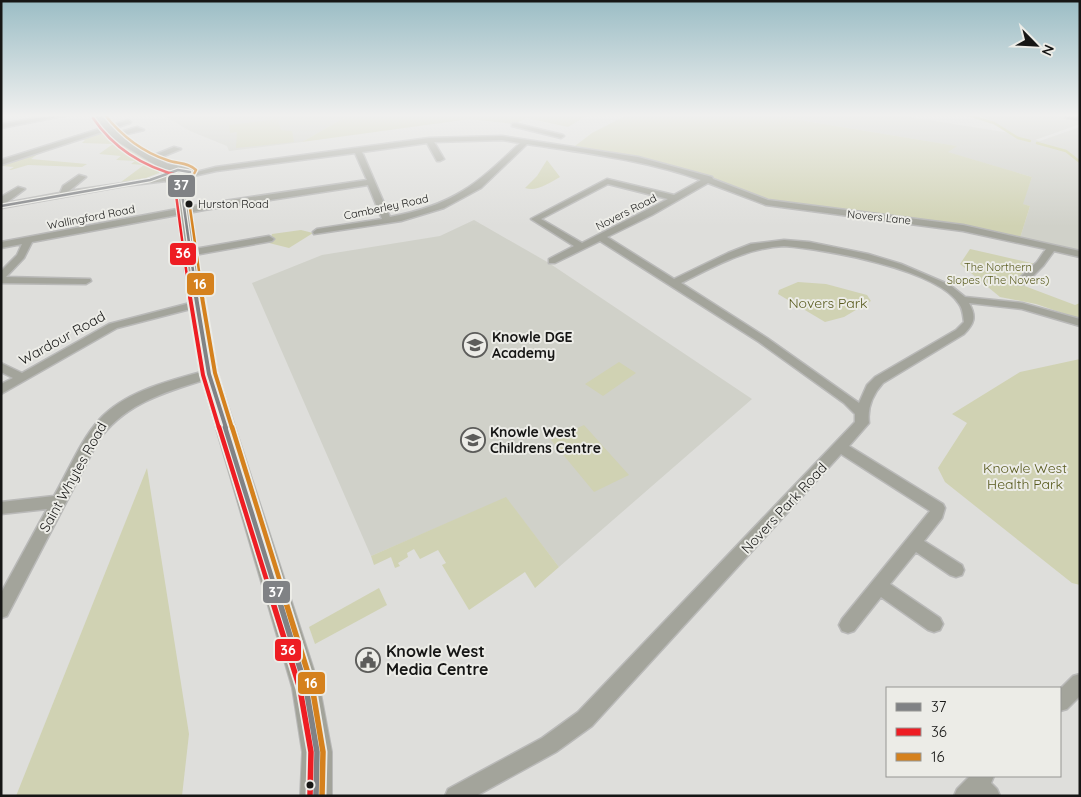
<svg xmlns="http://www.w3.org/2000/svg" width="1081" height="797" viewBox="0 0 1081 797" font-family="Quicksand,sans-serif">
<rect width="100%" height="100%" fill="#dededb"/>
<g fill="#d0d1c9">
<polygon points="163,115 349,115 302,142 229,151 227,146 190,131"/>
<polygon points="784,115 897,115 1010,133 980,115 1052,115 1080,118 1080,124 1035,140 1040,141 1080,127 1080,250 1020,238 1030,206 1022,204 1032,177 947,152 956,146 782,117"/>
<polygon points="474,220 549,263 752,399 559,567 506,498 371,556 252,283 322,255 440,236"/>
</g>
<g fill="#d0d2b3">
<polygon points="349,115 588,115 568,127 527,118 514,124 470,119 302,142"/>
<polygon points="627,115 769,115 957,146 948,152 1032,177 1023,204 1030,206 1020,238 912,218 815,209 767,200 712,178 640,157 575,146 592,133"/>
<polygon points="278,119 281,130 292,131 294,142 236,148 237,132 230,133 229,125"/>
<polygon points="103,133 160,166 159,173 146,178 121,182 144,165 131,164 135,161 116,160 121,156 99,154 113,144 82,143 85,140 75,140"/>
<polygon points="33,154 38,154 31,159 87,164 82,167 28,165 11,170 9,170 14,167 1,166"/>
<path d="M547 160 560 177C549 183 537 192 525 188L537 176Z"/>
<polygon points="301,230 313,233 289,248 269,243 272,234"/>
<polygon points="970,249 1036,264 1014,282 1075,305 1080,303 1080,319 1036,304 1000,297 960,264"/>
<polygon points="798,282 826,284 867,295 871,301 844,317 825,322 778,294 779,290"/>
<polygon points="1080,359 1080,585 1072,583 945,482 938,468 967,423 952,414 1020,372"/>
<polygon points="619,362 636,373 603,396 585,384"/>
<polygon points="584,425 629,475 594,492 551,440"/>
<polygon points="147,468 189,734 182,796 16,796"/>
<polygon points="506,497 559,567 535,588 525,572 469,610 442,565 446,563 438,550 420,559 414,549 407,553 408,557 398,563 400,566 395,568 391,557 374,565 371,556"/>
<polygon points="379,588 387,605 315,644 309,627"/>
</g>
<g fill="none" stroke-linecap="round" stroke-linejoin="round">
<g stroke="#c8cb90" stroke-width="2.5">
<polyline points="968,115 994,123 1018,138 1030,141"/>
<polyline points="1037,143 1066,151 1080,162"/>
</g>
<defs>
<g id="street">
<polygon points="55,115 68,115 1,128 1,124"/>
<polygon points="128,120 131,122 130,123 1,165 1,160"/>
<polygon points="514,123 563,135 564,136 561,138 512,126 512,124"/>
<polygon points="137,127 144,130 114,137 111,135"/>
<path d="M502 136 638 157 712 177 713 179 768 200 963 225 1080 251V257L1054 251 1043 266 1025 284H1017V280L1037 262 1046 249 963 231 766 205 708 183 652 215 607 237 674 279 728 253 751 244 784 240 809 242 868 254 901 264 950 285 965 297 1022 303 1080 319V326L1022 309 969 303C977 317 974 324 964 334L883 383C873 394 867 408 869 423L849 446 943 504 945 508 942 518 924 541 962 565 964 570 962 575 956 577 950 575 916 552 890 584 940 618 943 624 940 630 934 632 928 630 881 597 854 631 848 633 842 631 839 625 842 619 930 511 841 454 592 726 556 752 476 796H445L448 789 542 738 578 712 855 422V414L844 403 759 342 600 241 555 263H549V259L574 246 531 219 607 179 674 195 701 180C645 160 586 153 527 144L481 188 444 208 401 221 314 234 313 232 317 229 382 219 368 185 204 210 32 242 24 258 6 277 90 279 91 281 86 284 1 283V271L17 255 22 244 1 248V242L204 204 367 180 355 153 216 171 189 177 185 175 216 167 429 138ZM502 140 520 143C475 186 453 205 390 217L362 152 427 143 437 161H440L444 159 434 142ZM608 184 668 199 582 243 541 219ZM784 246C824 249 938 269 959 304 963 309 963 316 964 322L956 330 875 377 867 385 859 403 767 338 681 283C715 266 746 248 784 246Z"/>
<polygon points="174,147 181,149 154,160 147,158"/>
<polygon points="79,175 86,177 69,191 166,177 170,179 166,181 124,186 1,208 1,197 18,187 25,189 6,203 60,193 63,186"/>
<polygon points="269,236 274,239 272,241 189,256 184,253 189,250"/>
<polygon points="198,301 202,302 202,306 117,328 1,394 1,384 13,378 1,372 1,363 22,373 109,324"/>
<path d="M209 370 215 374 213 377C170 391 126 401 98 441L7 616 1 618V593L47 509 1 514V502L54 496C68 472 80 441 99 420 125 391 172 380 209 370Z"/>
<polygon points="1080,674 1080,696 1067,709 1060,711 1060,689 1073,676"/>
<polygon points="970,776 994,776 991,783 997,789 1000,796 954,796 957,789"/>
</g>
<path id="secondary" d="M93 115H103C120 135 142 151 166 163 176 167 189 164 196 173L187 186 196 253 218 374 320 688 332 752V796H300L302 752 292 688 200 374 182 253 175 186 177 182C172 184 163 182 159 177L166 170 160 168 110 137ZM182 173 183 174 173 176Z"/>
<polygon id="highway" points="1061,115 1080,115 1080,120 1067,119"/>
</defs>
<use href="#street" stroke="#b9b9b8" stroke-width="3"/>
<use href="#secondary" stroke="#b9b9b8" stroke-width="2"/>
<use href="#highway" stroke="#b9b9b8" stroke-width="2"/>
<use href="#street" fill="#a3a49b" fill-rule="evenodd"/>
<use href="#secondary" fill="#a2a39a" fill-rule="evenodd"/>
<use href="#highway" fill="#a2a29b" fill-rule="evenodd"/>
<defs>
<polyline id="bus-1-far3" points="1,206 150,180 178,170 190,172 181,186 197,299"/>
<polyline id="bus-1-far2" points="196,297 209,374 226,428"/>
<polyline id="bus-1-far1" points="225,427 276,591"/>
<polyline id="bus-1" points="276,590 306,688 317,752 316,796"/>
<path id="bus-2-far3" d="M93 118C114 149 144 167 180 176L175 187 190 299"/>
<polyline id="bus-2-far2" points="190,297 203,375 219,428"/>
<polyline id="bus-2-far1" points="219,427 270,591"/>
<polyline id="bus-2" points="269,590 300,689 311,752 310,796"/>
<path id="bus-3-far3" d="M105 115C121 135 143 152 167 160 177 164 188 162 196 170L187 187 203 299"/>
<polyline id="bus-3-far2" points="202,297 215,373 232,428"/>
<polyline id="bus-3-far1" points="232,427 283,591"/>
<polyline id="bus-3" points="282,590 312,686 323,752 322,796"/>
</defs>
<use href="#bus-1-far3" stroke="#ecece7" stroke-width="5"/>
<use href="#bus-1-far2" stroke="#ecece7" stroke-width="8"/>
<use href="#bus-1-far1" stroke="#ecece7" stroke-width="8"/>
<use href="#bus-1" stroke="#ecece7" stroke-width="9"/>
<use href="#bus-2-far3" stroke="#ecece7" stroke-width="5"/>
<use href="#bus-2-far2" stroke="#ecece7" stroke-width="8"/>
<use href="#bus-2-far1" stroke="#ecece7" stroke-width="8"/>
<use href="#bus-2" stroke="#ecece7" stroke-width="9"/>
<use href="#bus-3-far3" stroke="#ecece7" stroke-width="5"/>
<use href="#bus-3-far2" stroke="#ecece7" stroke-width="8"/>
<use href="#bus-3-far1" stroke="#ecece7" stroke-width="8"/>
<use href="#bus-3" stroke="#ecece7" stroke-width="9"/>
<use href="#bus-1-far3" stroke="#808285" stroke-width="2.5"/>
<use href="#bus-1-far2" stroke="#808285" stroke-width="4"/>
<use href="#bus-1-far1" stroke="#808285" stroke-width="4.5"/>
<use href="#bus-1" stroke="#808285" stroke-width="5.5"/>
<use href="#bus-2-far3" stroke="#ee1d23" stroke-width="2.5"/>
<use href="#bus-2-far2" stroke="#ee1d23" stroke-width="4"/>
<use href="#bus-2-far1" stroke="#ee1d23" stroke-width="4.5"/>
<use href="#bus-2" stroke="#ee1d23" stroke-width="5.5"/>
<use href="#bus-3-far3" stroke="#d5811d" stroke-width="2.5"/>
<use href="#bus-3-far2" stroke="#d5811d" stroke-width="4"/>
<use href="#bus-3-far1" stroke="#d5811d" stroke-width="4.5"/>
<use href="#bus-3" stroke="#d5811d" stroke-width="5.5"/>
</g>
<linearGradient id="sky" x2="0" y2="1"><stop stop-color="#9bbdc5"/><stop offset="0.51" stop-color="#f0f0ef"/><stop offset="1" stop-color="#f0f0ef" stop-opacity="0"/></linearGradient>
<rect width="1081" height="226" fill="url(#sky)"/>
<defs>
<symbol id="school-ring" viewBox="-11 -11 22 22"><circle r="9.5" fill="#ecece7" stroke="#5c5c5a" stroke-width="1.5"/><path d="M0-5L7-2L0 1L-7-2ZM-4 1L0 2.5L4 1V4Q0 6-4 4Z" fill="#5c5c5a"/></symbol>
<symbol id="civic-ring" viewBox="-11 -11 22 22"><circle r="9.5" fill="#ecece7" stroke="#5c5c5a" stroke-width="1.5"/><path d="M-.6-6.5H3V-4.5H.6V-3L4-1V1h2V6H-6V1h2V-1L-.6-3ZM-1.2 2.5V6h2.4V2.5Z" fill="#5c5c5a"/></symbol>
</defs>
<g fill-rule="evenodd">
<use href="#school-ring" x="461" y="331" width="28" height="28"/>
<use href="#school-ring" x="459" y="426" width="28" height="28"/>
<use href="#civic-ring" x="354" y="646" width="28" height="28"/>
</g>
<g fill="#161615" stroke="#ecece7" stroke-width="2">
<circle cx="189" cy="204" r="4.5"/>
<circle cx="310" cy="785" r="4.5"/>
</g>
<g text-anchor="middle" stroke-width="4" stroke-linejoin="round" paint-order="stroke">
<g font-size="11" fill="#161615" stroke="#ecece7" text-anchor="start">
<text x="198" y="208">Hurston Road</text>
</g>
<g font-size="11" fill="#161615" stroke="#ecece7">
<text transform="translate(386 207) rotate(-12)" y="4">Camberley Road</text>
<text transform="translate(626 212) rotate(-27)" y="4">Novers Road</text>
<text transform="translate(91 217) rotate(-11)" y="4">Wallingford Road</text>
<text transform="translate(879 217) rotate(6)" y="4">Novers Lane</text>
</g>
<g font-size="11" fill="#57591c" stroke="#ecece7">
<text x="998" y="271">The Northern<tspan x="998" dy="13">Slopes (The Novers)</tspan></text>
</g>
<g font-size="14" fill="#57591c" stroke="#ecece7">
<text x="828" y="308">Novers Park</text>
<text x="1025" y="473">Knowle West<tspan x="1025" dy="16">Health Park</tspan></text>
</g>
<g font-size="14" font-weight="bold" fill="#161615" stroke="#ecece7" text-anchor="start">
<text x="492" y="342">Knowle DGE<tspan x="492" dy="16">Academy</tspan></text>
<text x="490" y="437">Knowle West<tspan x="490" dy="16">Childrens Centre</tspan></text>
</g>
<g font-size="14" fill="#161615" stroke="#ecece7">
<text transform="translate(62 338) rotate(-29)" y="5">Wardour Road</text>
<text transform="translate(73 477) rotate(-61)" y="5">Saint Whytes Road</text>
<text transform="translate(784 508) rotate(-47)" y="5">Novers Park Road</text>
</g>
<g font-size="16" font-weight="bold" fill="#161615" stroke="#ecece7" text-anchor="start">
<text x="386" y="657">Knowle West<tspan x="386" dy="18">Media Centre</tspan></text>
</g>
</g>
<g stroke="#ecece7" stroke-width="2">
<rect x="167" y="174" width="29" height="24" rx="5" fill="#808285"/>
<rect x="169" y="242" width="28" height="24" rx="5" fill="#ee1d23"/>
<rect x="186" y="272" width="29" height="24" rx="5" fill="#d5811d"/>
<rect x="262" y="580" width="29" height="24" rx="5" fill="#808285"/>
<rect x="274" y="638" width="28" height="24" rx="5" fill="#ee1d23"/>
<rect x="297" y="671" width="29" height="24" rx="5" fill="#d5811d"/>
</g>
<g font-size="14" text-anchor="middle" font-weight="bold" fill="#fff">
<text x="181" y="190">37</text>
<text x="183" y="258">36</text>
<text x="200" y="289">16</text>
<text x="276" y="597">37</text>
<text x="288" y="655">36</text>
<text x="311" y="688">16</text>
</g>
<rect width="1081" height="797" fill="none" stroke="#161615" stroke-width="5"/>
<rect x="886" y="687" width="175" height="90" fill="#ecece7" stroke="#969693"/>
<rect x="896" y="703" width="25" height="8" fill="#808285" stroke="#969693"/>
<text x="931" y="712" font-size="15" fill="#161615">37</text>
<rect x="896" y="728" width="25" height="8" fill="#ee1d23" stroke="#969693"/>
<text x="931" y="737" font-size="15" fill="#161615">36</text>
<rect x="896" y="753" width="25" height="8" fill="#d5811d" stroke="#969693"/>
<text x="931" y="762" font-size="15" fill="#161615">16</text>
<g transform="translate(1036 45) rotate(114)" stroke="#ecece7" stroke-width="4" paint-order="stroke">
<path d="M0-4L9 19L0 12L-9 19Z" fill="#161615"/>
<text y="-8" font-size="14" font-weight="bold" text-anchor="middle" fill="#161615">N</text>
</g>
</svg>
